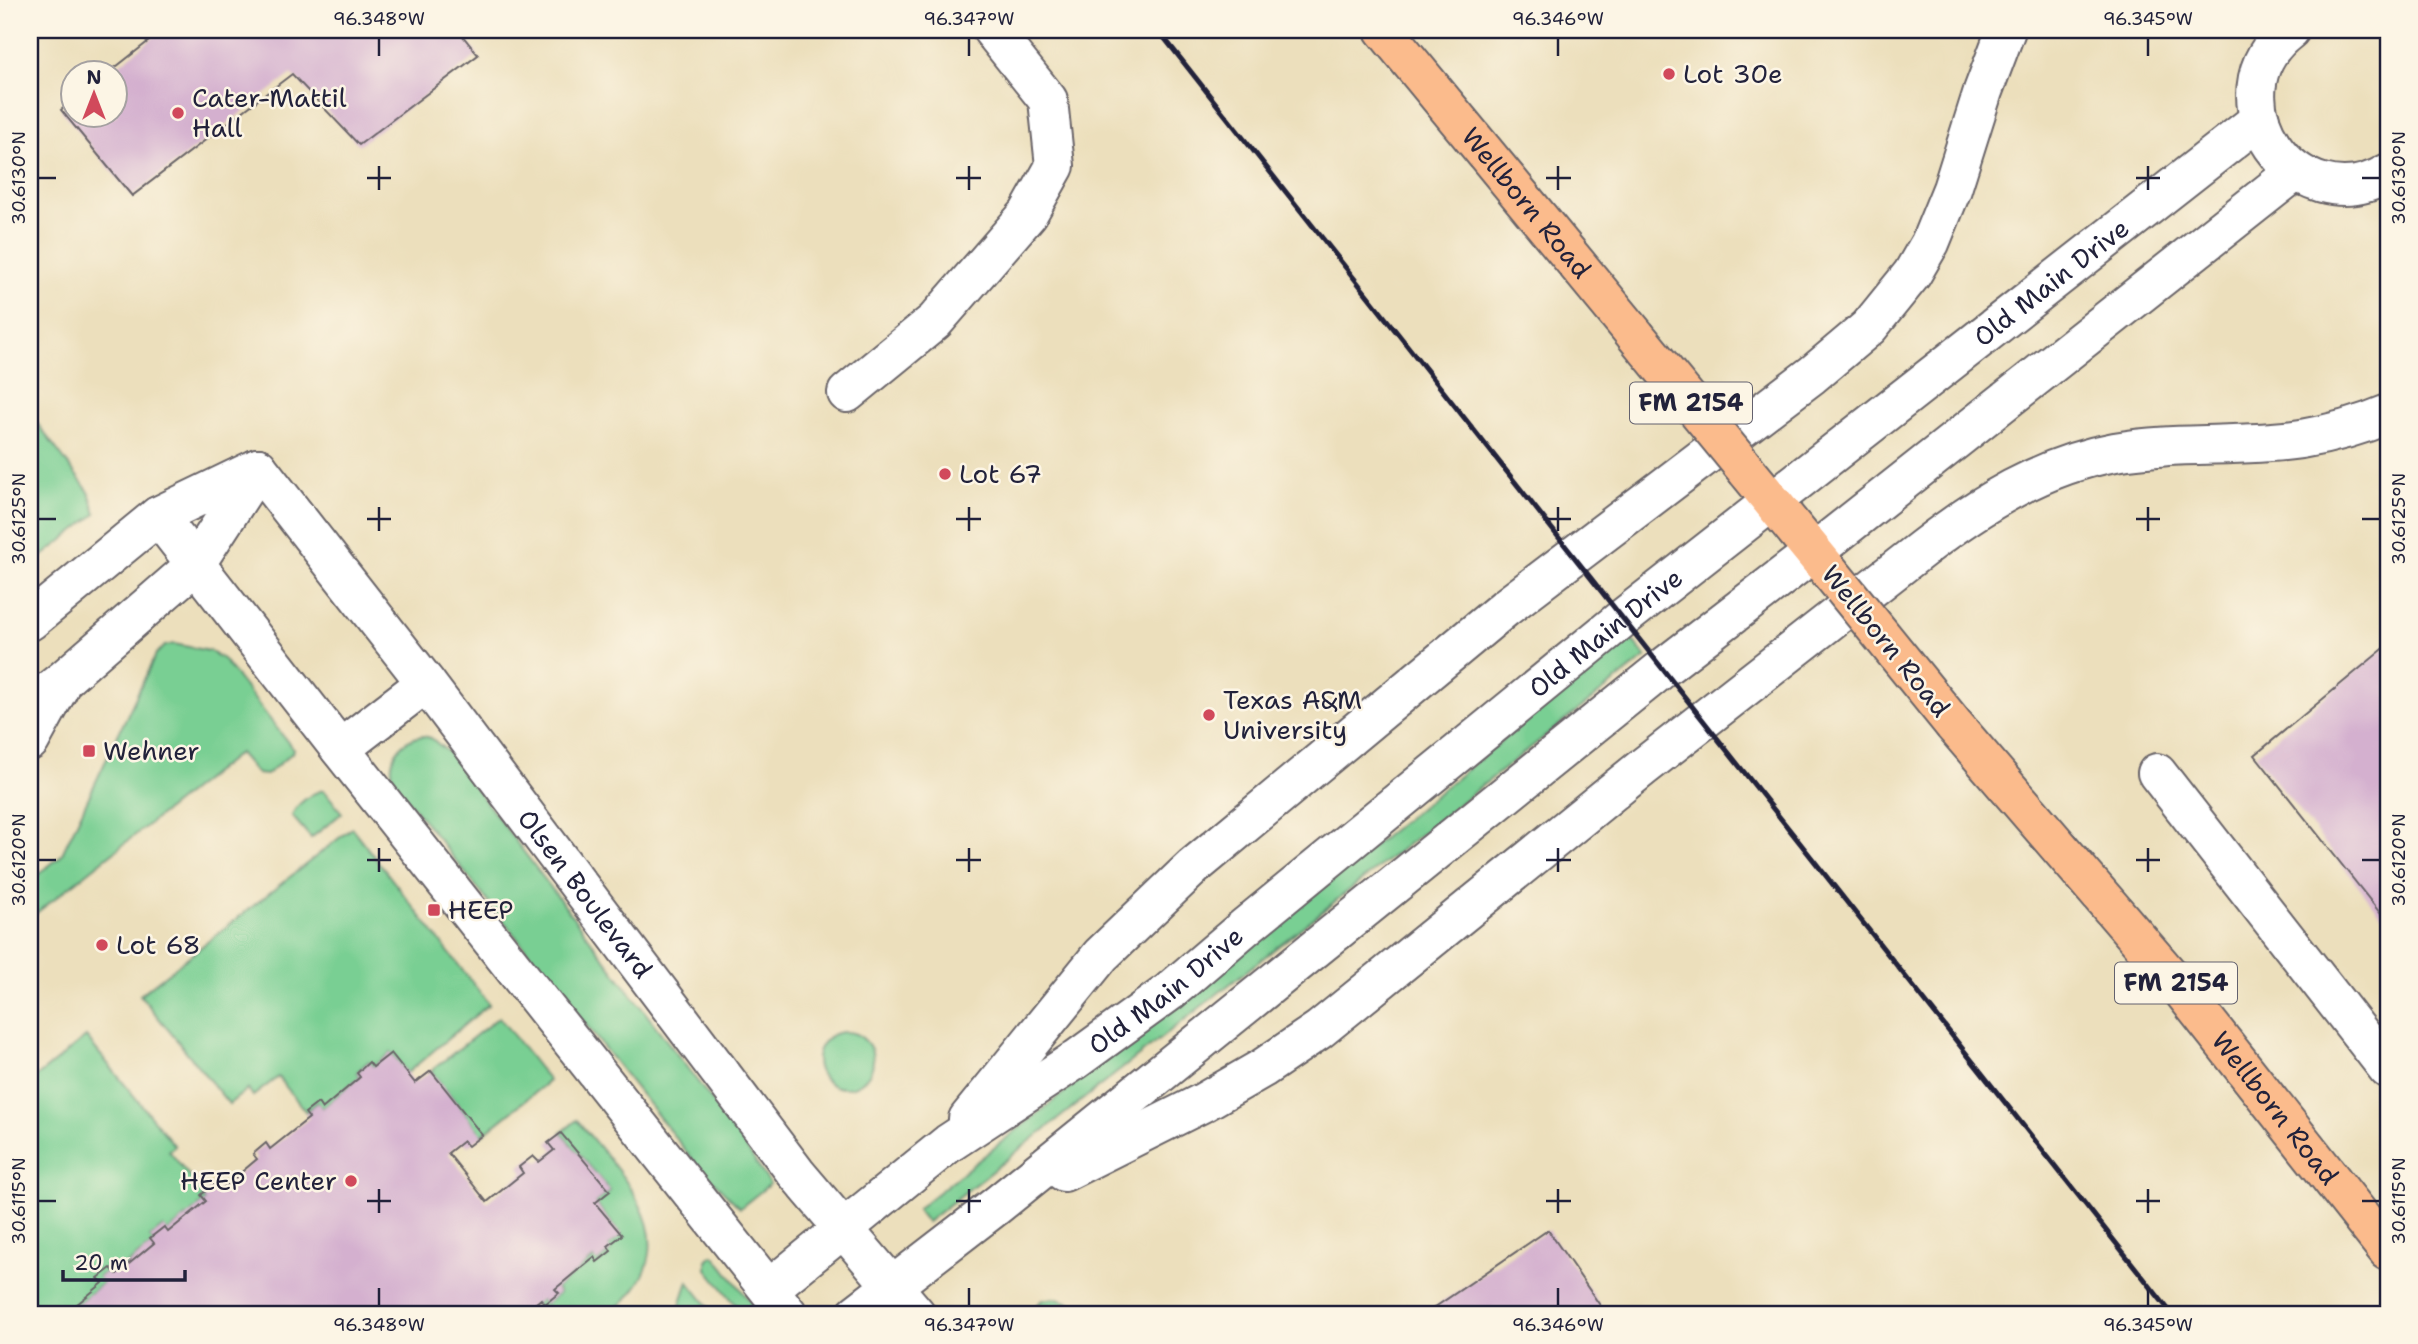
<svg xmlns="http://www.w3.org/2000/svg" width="2418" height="1344" viewBox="0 0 2418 1344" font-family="'Shantell Sans',sans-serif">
<rect width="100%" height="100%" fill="#fcf5e5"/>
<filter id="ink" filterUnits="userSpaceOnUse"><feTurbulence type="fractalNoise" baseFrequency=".0143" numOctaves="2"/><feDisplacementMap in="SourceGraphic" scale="14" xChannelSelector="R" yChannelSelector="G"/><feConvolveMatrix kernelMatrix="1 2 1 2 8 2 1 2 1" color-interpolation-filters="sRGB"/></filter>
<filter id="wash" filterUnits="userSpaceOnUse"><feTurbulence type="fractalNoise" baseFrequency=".00686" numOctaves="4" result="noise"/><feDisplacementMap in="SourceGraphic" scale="28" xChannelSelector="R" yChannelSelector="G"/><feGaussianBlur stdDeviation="1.57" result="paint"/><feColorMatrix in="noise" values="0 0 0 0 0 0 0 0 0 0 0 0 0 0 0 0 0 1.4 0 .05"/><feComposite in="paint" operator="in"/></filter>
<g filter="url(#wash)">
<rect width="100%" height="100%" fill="#ecdfbc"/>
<g fill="#79cf93" stroke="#4e7867" stroke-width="2">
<polygon points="30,414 89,492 96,514 30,566"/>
<polygon points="1629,637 1646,657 927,1222 917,1209 1291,913"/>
<polygon points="174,644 209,651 223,659 293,749 292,753 266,775 257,774 239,753 30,918 30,881 61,856 156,654 165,646"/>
<path d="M423 736 431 738 449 753 735 1131 770 1184 740 1208 697 1165 398 788C383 764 397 740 423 736Z"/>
<path d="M324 790 342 813 311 838 292 816C295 805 312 792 324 790Z"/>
<polygon points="352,828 489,1004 407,1073 391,1053 373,1067 368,1062 357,1072 360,1077 322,1109 317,1103 306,1112 278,1077 253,1096 248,1089 229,1104 140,995"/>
<polygon points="499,1017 549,1081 482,1135 431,1071"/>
<circle cx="845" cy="1060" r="28"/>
<polygon points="86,1037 175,1146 169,1151 204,1194 202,1196 206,1201 168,1232 163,1227 150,1238 154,1243 116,1273 111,1268 99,1277 103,1283 65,1314 60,1311 55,1314 30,1314 30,1082"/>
<path d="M577 1120C626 1181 696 1245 610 1314H543L535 1304 541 1299 545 1304 559 1293 556 1288 594 1258 598 1262 611 1251 608 1246 622 1235 595 1203 610 1191 561 1133Z"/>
<polygon points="712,1255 714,1255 760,1314 743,1314 707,1269 707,1260"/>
<polygon points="688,1281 714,1314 677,1314"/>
<polygon points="1054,1298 1071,1303 1079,1314 1029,1314 1042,1300"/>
</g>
<g id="blocks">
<g fill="#d4b0cf">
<polygon points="163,30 458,30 478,55 359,145 292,74 132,196 61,110 74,100 74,116 116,116 116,74 107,74"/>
<polygon points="2388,645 2388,923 2255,755"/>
<polygon points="391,1053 415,1083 431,1071 482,1135 468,1146 463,1141 448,1153 487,1202 523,1173 519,1167 533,1156 539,1162 554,1150 548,1143 561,1133 610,1191 595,1203 622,1235 608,1246 611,1251 597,1262 594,1257 555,1289 559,1293 545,1304 541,1299 523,1314 65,1314 103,1283 98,1278 111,1268 117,1274 154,1243 150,1238 164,1227 168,1232 206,1201 201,1195 214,1184 219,1191 257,1159 253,1154 266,1143 270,1149 309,1118 305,1113 318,1103 322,1109 360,1077 357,1073 369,1062 373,1067"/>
<polygon points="1548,1230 1606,1314 1425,1314"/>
</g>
</g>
</g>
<g filter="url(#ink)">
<use href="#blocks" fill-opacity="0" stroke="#696468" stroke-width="2"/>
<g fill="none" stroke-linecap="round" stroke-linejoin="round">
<defs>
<g id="minor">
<path d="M2290 30C2205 94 2296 228 2388 173"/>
<polyline points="847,393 935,321 1028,214 1055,166 1048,100 992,30"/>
<path id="s1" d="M258 468 426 683 796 1173 916 1314"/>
<polyline points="158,516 340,749 788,1314"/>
<polyline points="30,621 158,516 258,468"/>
<polyline points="30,706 63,680 195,565 258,468"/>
<polyline points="30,741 59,688"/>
<polyline points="340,749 426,683"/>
<polyline points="2157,773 2388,1069"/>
<polyline points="968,1119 1101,955 1193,867 1505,608 1812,375 1869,327 1912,274 1930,243 1952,189 1983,91 2006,30"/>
<path d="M1064 1172 1204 1102 1263 1068 1319 1030 1642 768 1922 549C1979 505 2042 465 2115 452 2176 441 2240 448 2301 439 2331 434 2360 426 2388 414"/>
<path id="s2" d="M769 1289 949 1143 1074 1061 1169 992 1245 927 1623 618 2260 119"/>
<polyline points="856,1314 996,1206 1663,668 1814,552 2296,171"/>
</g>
<g id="major">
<path id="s3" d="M1384 30 1636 336"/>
<polyline points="1747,471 1843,588"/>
<path id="s4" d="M1954 725 2181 989 2388 1251"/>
</g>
</defs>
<use href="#minor" stroke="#696468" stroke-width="42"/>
<use href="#major" stroke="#696468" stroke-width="42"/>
<use href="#minor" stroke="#fff" stroke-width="38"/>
<use href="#major" stroke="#fbbb8c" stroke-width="38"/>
<polyline stroke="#22223b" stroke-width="5" points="1158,30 2172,1314"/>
<defs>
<g id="major-bridge">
<polyline points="1636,336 1747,471"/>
<polyline points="1843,588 1954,725"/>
</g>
</defs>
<use href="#major-bridge" stroke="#696468" stroke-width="42" stroke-linecap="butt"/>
<use href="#major-bridge" stroke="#fbbb8c" stroke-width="38"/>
</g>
</g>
<path fill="none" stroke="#22223b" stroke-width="2.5" d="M379 38V56M969 38V56M1558 38V56M2148 38V56M379 166V190M969 166V190M1558 166V190M2148 166V190M38 178H56M367 178H391M956 178H981M1546 178H1571M2136 178H2160M2362 178H2380M379 507V531M969 507V531M1558 507V531M2148 507V531M38 519H56M367 519H391M956 519H981M1546 519H1571M2136 519H2160M2362 519H2380M379 848V872M969 848V872M1558 848V872M2148 848V872M38 860H56M367 860H391M956 860H981M1546 860H1571M2136 860H2160M2362 860H2380M379 1189V1213M969 1189V1213M1558 1189V1213M2148 1189V1213M38 1201H56M367 1201H391M956 1201H981M1546 1201H1571M2136 1201H2160M2362 1201H2380M379 1288V1306M969 1288V1306M1558 1288V1306M2148 1288V1306"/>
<g fill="#d1495b" stroke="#fcf5e5" stroke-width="2.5">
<circle cx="1669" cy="74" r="7"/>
<circle cx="178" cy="113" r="7"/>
<circle cx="945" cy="474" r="7"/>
<circle cx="1209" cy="715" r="7"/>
<rect x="82" y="744" width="14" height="14" rx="3.5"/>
<rect x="427" y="903" width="14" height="14" rx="3.5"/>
<circle cx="102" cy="945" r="7"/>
<circle cx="351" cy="1181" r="7"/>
</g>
<g text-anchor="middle" stroke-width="5" stroke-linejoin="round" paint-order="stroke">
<g fill="#fcf5e5" stroke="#63616e" stroke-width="2">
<rect x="1630" y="382.5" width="122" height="41" rx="5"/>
<rect x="2115" y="962.5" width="122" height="41" rx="5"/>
</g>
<g font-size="24" font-weight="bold" fill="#22223b">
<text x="1691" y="411">FM 2154</text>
<text x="2176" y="991">FM 2154</text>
</g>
<g font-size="26" fill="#22223b" stroke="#fcf5e5" text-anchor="start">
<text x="1683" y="83">Lot 30e</text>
<text x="192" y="107">Cater-Mattil<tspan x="192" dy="30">Hall</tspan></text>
<text x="959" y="483">Lot 67</text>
<text x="1223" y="709">Texas A&amp;M<tspan x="1223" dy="30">University</tspan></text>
<text x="103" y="760">Wehner</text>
<text x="448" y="919">HEEP</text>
<text x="116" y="954">Lot 68</text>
<text x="337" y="1190" text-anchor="end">HEEP Center</text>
</g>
<g font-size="26" fill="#22223b" stroke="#fcf5e5">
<text dy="9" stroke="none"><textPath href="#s3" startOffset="224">Wellborn Road</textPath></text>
<text dy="9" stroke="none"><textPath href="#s2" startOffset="1631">Old Main Drive</textPath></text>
<text dy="9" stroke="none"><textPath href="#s2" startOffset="1064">Old Main Drive</textPath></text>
<text transform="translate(1886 641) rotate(51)" y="9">Wellborn Road</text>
<text dy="9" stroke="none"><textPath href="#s1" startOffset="537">Olsen Boulevard</textPath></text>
<text dy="9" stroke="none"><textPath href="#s2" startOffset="497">Old Main Drive</textPath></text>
<text dy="9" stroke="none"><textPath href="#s4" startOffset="500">Wellborn Road</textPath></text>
</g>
</g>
<rect width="2418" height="1344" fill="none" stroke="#fcf5e5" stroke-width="77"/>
<g transform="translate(94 94)"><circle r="33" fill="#fcf5e5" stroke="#a5a1a1" stroke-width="2"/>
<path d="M0-5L12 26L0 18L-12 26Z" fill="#d1495b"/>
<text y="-10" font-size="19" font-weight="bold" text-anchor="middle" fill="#22223b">N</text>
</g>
<path d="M63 1270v10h122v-10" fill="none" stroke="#22223b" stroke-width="3.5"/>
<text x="74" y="1270" font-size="21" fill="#22223b" stroke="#fcf5e5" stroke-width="5" paint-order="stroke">20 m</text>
<rect x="38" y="38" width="2342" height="1268" fill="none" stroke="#22223b" stroke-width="2.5"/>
<g font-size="18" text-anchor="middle" fill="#22223b">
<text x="379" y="25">96.348°W</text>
<text x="969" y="25">96.347°W</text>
<text x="1558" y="25">96.346°W</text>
<text x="2148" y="25">96.345°W</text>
<text transform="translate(19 178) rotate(-90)" y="6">30.6130°N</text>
<text transform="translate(2399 178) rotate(-90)" y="6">30.6130°N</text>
<text transform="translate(19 519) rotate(-90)" y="6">30.6125°N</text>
<text transform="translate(2399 519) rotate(-90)" y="6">30.6125°N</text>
<text transform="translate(19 860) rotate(-90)" y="6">30.6120°N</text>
<text transform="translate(2399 860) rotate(-90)" y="6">30.6120°N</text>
<text transform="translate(19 1201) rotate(-90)" y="6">30.6115°N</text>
<text transform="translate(2399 1201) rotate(-90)" y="6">30.6115°N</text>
<text x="379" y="1331">96.348°W</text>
<text x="969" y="1331">96.347°W</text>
<text x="1558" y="1331">96.346°W</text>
<text x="2148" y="1331">96.345°W</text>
</g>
</svg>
